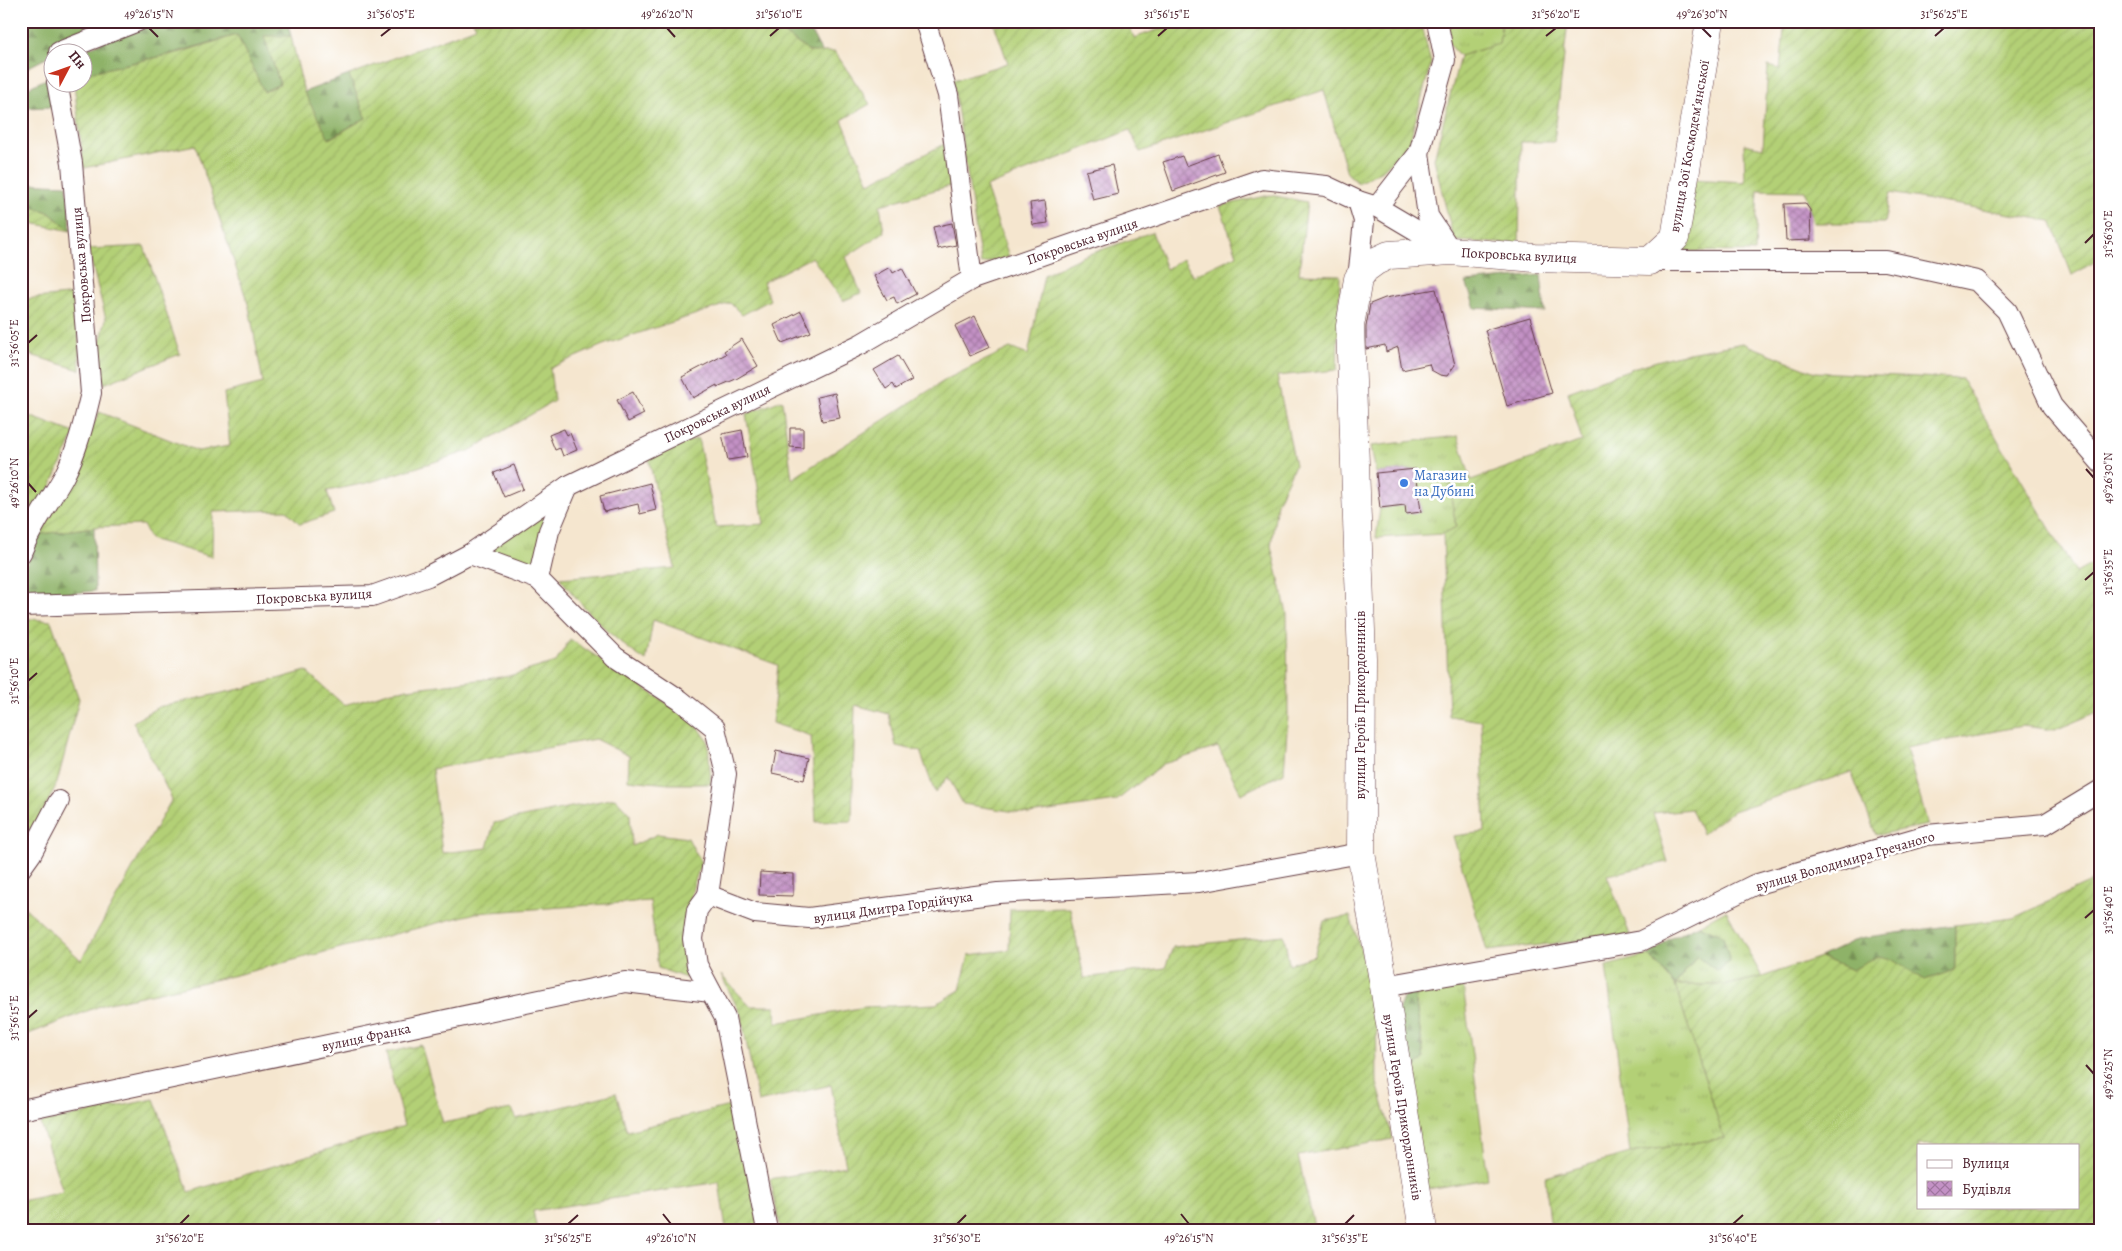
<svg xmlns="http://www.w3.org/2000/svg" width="2122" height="1251" viewBox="0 0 2122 1251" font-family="Alegreya,serif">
<defs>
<pattern id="grass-tufts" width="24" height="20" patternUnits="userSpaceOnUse" patternTransform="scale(1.25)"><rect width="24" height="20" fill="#b3d076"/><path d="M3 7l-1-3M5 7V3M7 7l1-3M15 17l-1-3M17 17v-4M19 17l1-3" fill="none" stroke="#9bb266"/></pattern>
<pattern id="forest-firs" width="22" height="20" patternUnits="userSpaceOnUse" patternTransform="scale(1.25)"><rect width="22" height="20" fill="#8eb267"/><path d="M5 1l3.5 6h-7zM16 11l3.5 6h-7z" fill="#769055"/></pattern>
<pattern id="garden-furrows" width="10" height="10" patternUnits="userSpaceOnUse" patternTransform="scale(1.25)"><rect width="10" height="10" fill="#b3d076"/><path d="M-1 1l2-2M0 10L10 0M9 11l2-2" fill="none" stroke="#9bb266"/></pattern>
<pattern id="building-cross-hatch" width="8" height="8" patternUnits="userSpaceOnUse" patternTransform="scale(1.25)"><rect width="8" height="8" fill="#c391c5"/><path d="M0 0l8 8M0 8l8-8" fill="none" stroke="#a076a0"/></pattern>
</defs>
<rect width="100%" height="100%" fill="#fff"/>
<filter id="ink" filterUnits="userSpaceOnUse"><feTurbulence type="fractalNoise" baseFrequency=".02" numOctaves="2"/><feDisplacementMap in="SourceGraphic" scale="10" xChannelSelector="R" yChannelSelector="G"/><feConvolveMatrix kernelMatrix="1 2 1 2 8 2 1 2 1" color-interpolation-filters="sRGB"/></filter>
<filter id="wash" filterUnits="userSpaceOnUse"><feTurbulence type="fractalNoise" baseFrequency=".0096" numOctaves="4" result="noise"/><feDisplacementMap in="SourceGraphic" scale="20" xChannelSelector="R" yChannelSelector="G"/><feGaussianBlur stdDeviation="1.12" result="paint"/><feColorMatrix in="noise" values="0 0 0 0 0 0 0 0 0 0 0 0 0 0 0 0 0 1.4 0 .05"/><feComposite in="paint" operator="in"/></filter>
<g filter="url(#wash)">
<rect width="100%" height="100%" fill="#f5e6cf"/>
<g fill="url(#grass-tufts)" stroke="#7e7850">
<polygon points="1444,21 1502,21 1499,44 1460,56 1449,44"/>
<polygon points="1458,436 1471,480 1449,483 1456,527 1443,534 1376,538 1380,508 1405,505 1421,512 1416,469 1376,473 1371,446"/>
<polygon points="557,497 535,572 482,552"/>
<polygon points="1726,910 1762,977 1727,985 1675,985 1724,1138 1630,1153 1606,966 1649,955 1675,985 1697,956 1723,936 1699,925"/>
<polygon points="1463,985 1488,1179 1427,1189 1406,1076 1424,1059 1414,990 1436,986"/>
</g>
<g fill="url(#forest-firs)" stroke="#6c6849">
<polygon points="21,21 138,21 52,55 21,71"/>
<polygon points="156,21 287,21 291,36 265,37 280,84 263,92 237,35 167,55 83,74 82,52 106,40"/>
<polygon points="744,21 806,21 822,53 810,52 780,31"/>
<polygon points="349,75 366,118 328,139 304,92"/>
<polygon points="46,79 53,107 21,108 21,91"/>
<polygon points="21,180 22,183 67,185 71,231 48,212 21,204"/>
<polygon points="1541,275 1545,312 1475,308 1466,282"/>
<polygon points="94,527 95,591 21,598 21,576 41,534"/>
<polygon points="1699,925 1723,936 1730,962 1717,971 1697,956 1675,985 1649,955 1669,939"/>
<polygon points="1955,925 1955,970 1925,980 1891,960 1852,970 1820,957 1860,938"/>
<polygon points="1414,990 1424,1059 1406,1076 1398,1011 1403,998"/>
</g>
<g fill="url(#garden-furrows)" stroke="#7e7850" fill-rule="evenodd">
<polygon points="473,21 744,21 780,31 810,52 835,52 870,104 842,120 869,183 948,142 950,186 880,205 884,232 846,257 861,293 843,301 812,257 763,282 770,300 742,315 730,303 603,345 550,368 554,401 469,451 367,483 327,491 334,513 300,524 286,510 213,512 212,557 150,539 143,525 94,527 41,534 70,480 99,412 198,451 230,446 224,393 263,383 249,307 195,145 84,168 74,83 82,82 83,74 181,52 237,35 264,92 280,84 264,36 291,36 304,92 329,139 366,118 349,75 476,27"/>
<polygon points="993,21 1128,21 1134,38 1183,21 1421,21 1431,63 1409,144 1384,169 1358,183 1347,173 1324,90 1140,152 1130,130 986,187 1009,257 981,264 953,80 1008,63"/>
<polygon points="1502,21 1568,21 1554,142 1521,142 1519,244 1454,241 1434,159 1460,56 1499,44"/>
<polygon points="1785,21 2101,21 2101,258 2072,275 2051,221 1890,193 1884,223 1813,223 1805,191 1758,190 1755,252 1681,251 1686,233 1692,179 1745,182 1744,144 1763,148 1768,66 1780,69"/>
<path d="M1270 195 1307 202 1299 274 1340 275 1337 370 1277 376 1295 465 1277 503 1271 546 1287 613 1288 715 1284 773 1241 794 1218 747 1163 764 1116 801 1029 814 963 804 948 777 935 793 920 751 896 746 889 714 855 705 852 821 816 822 811 736 772 723 778 665 653 620 646 661C612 639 585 610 560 578L675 568 648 457 698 438 716 527 764 524 746 414 782 400 792 479 947 379 1010 348 1028 355 1044 275 1081 257 1152 232 1166 269 1183 259 1193 276 1237 255 1220 206Z"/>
<polygon points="21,204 48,212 71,231 31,223 21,247"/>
<polygon points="144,246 180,354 104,384 99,346 106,319 88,249"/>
<polygon points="21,248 25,299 77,294 80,370 21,352"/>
<polygon points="1743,343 1815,372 1962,379 2076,573 2101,559 2101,724 2095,713 2055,730 2022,726 1906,748 1928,825 1876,835 1851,772 1733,811 1702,834 1691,809 1653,813 1668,862 1607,875 1630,935 1487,951 1453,836 1485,832 1481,721 1449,716 1443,534 1456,527 1449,483 1471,480 1582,441 1568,392 1639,366 1678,355"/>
<polygon points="21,413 75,433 47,495 21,533"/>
<polygon points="21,618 51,621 79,699 57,783 41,816 21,848"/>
<polygon points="570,639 695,722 708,741 711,784 669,784 628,780 629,756 595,739 432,769 442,853 487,848 494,823 615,798 630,814 632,846 658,834 688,838 701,863 693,887 683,941 686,978 658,968 650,901 476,913 236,975 105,1004 21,1037 21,904 81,960 172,799 133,722 158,707 245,688 306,671 344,705 392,691 509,676 556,662"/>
<path d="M2101 880V1230H1551L1545 1177 1630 1153 1724 1138 1675 985H1727L1762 977 1820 957 1852 970 1879 956 1891 959 1925 980 1955 970V925L2013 918 2093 881ZM1918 1145H2078V1207H1918Z"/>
<polygon points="1070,908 1084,978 1165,968 1173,947 1284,935 1289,964 1314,956 1324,921 1350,916 1376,997 1377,1083 1393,1139 1298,1156 1315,1230 781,1230 770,1179 846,1166 831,1085 758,1102 741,1015 721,975 750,1006 775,1006 776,1023 865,1007 936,1004 960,990 969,955 1009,950 1010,909"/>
<polygon points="421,1045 443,1123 511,1109 516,1119 616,1093 627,1131 734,1105 760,1230 726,1230 719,1182 533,1211 537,1230 441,1230 439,1222 425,1230 21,1230 21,1201 63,1192 40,1123 154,1099 189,1192 404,1126 386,1053"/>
</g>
<g id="blocks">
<g fill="url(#building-cross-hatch)">
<polygon points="1218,154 1225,172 1173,191 1163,162 1182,156 1186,166"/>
<polygon points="1112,165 1118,194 1093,200 1086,171"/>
<polygon points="1045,201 1048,223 1033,225 1030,203"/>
<polygon points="1805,203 1810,210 1811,240 1786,241 1784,204"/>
<polygon points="952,223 956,245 938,249 933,227"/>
<polygon points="890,267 893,273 902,268 916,294 897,304 894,297 887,300 874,276"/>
<polygon points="1436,289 1455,365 1447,376 1440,375 1431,370 1429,364 1402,370 1398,347 1386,352 1385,345 1366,349 1366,327 1370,304 1385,298"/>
<polygon points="801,311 811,332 782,343 774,325"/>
<polygon points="975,316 990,347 970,356 955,326"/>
<polygon points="1530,317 1552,393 1507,406 1485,330"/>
<polygon points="742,339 758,366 736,379 717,387 717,385 693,398 682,377 726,354 724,351"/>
<polygon points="898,356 912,380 896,389 893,384 886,389 874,370"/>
<polygon points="633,392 644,414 628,422 617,400"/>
<polygon points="835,393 840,418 822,421 817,397"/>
<polygon points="790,428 803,428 803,448 790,447"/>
<polygon points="564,429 567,435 570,433 577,450 563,456 560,448 555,450 549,435"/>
<polygon points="742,430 747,457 728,460 722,434"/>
<polygon points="514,465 523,489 504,497 494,473"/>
<polygon points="1416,469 1421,512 1406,514 1405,505 1380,508 1376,473"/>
<polygon points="650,483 656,510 640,514 638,504 604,512 600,496"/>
<polygon points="776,751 809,758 804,780 772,773"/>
<polygon points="760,872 793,874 793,896 759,895"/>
</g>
</g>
</g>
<g filter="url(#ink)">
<use href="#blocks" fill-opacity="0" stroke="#643d44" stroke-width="1"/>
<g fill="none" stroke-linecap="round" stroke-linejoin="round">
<defs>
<g id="street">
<polyline points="925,21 948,95 972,279"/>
<polyline points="59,52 138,21"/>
<polyline points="1419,153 1428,216 1448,246"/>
<polyline points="1358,201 1364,221 1358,279"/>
<polyline points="1377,207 1419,153 1445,60 1437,21"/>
<polyline points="1650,261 1886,261 1977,281 2007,311 2052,406 2101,463"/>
<path d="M21 553C31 526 49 503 63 478 77 452 84 422 91 393L72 163 57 82"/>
<polyline points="470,554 538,579 615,657 680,700 715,728 726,774 708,895 755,913 809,918 998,893 1199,882 1361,853"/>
<polyline points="538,579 549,531 568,486"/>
<polyline points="21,606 372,596 428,576 470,554 568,486 861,344 972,279 1262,179 1326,186 1358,201 1377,207 1451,251"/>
<polyline points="21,868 31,854 59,801"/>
<polyline points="708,895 697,910 693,939 697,965 725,1018 767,1230"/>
<polyline points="1384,986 1641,941 1754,885 1927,835 2045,824 2101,790"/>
<polyline points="21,1110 625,982 711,992"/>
</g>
<polyline id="secondary" points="1423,1230 1384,986 1361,853 1362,658 1350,326 1358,279 1365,269 1376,261 1389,255 1451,251 1535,258 1650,261 1675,238 1710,21"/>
</defs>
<use href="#street" stroke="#643d44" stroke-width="22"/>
<use href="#secondary" stroke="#643d44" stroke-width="29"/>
<use href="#street" stroke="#fff" stroke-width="20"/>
<use href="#secondary" stroke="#fff" stroke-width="28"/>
</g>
</g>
<path fill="none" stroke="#4a1f2b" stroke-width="2" d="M149 28 158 37M667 28 675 37M1702 28 1711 37M381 36 391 28M770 36 779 28M1158 36 1167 28M1546 36 1556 28M1935 36 1944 28M2085 243 2094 234M28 343 37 335M2086 469 2094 478M28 483 36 492M2085 580 2094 572M28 681 37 673M2085 918 2094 910M28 1018 37 1010M2086 1065 2094 1074M663 1214 671 1224M1181 1214 1189 1224M180 1224 189 1215M568 1224 578 1215M957 1224 966 1215M1345 1224 1354 1215M1733 1224 1743 1215"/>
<circle fill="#3f7fe0" stroke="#fff" stroke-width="2" cx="1404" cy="483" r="5"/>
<g text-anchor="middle" stroke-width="5" stroke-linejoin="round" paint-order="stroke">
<g font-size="14" fill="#4a1f2b" stroke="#fff">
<text transform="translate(1689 146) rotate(-80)" y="5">вулиця Зої Космодемʼянської</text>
<text transform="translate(1082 241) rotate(-19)" y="5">Покровська вулиця</text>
<text transform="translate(1519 255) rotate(3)" y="5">Покровська вулиця</text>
<text transform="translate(81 265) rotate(-95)" y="5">Покровська вулиця</text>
<text transform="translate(717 413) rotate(-26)" y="5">Покровська вулиця</text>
<text transform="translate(314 596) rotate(-3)" y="5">Покровська вулиця</text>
<text transform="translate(1360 705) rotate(-90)" y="5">вулиця Героїв Прикордонників</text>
<text transform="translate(1845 861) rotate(-16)" y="5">вулиця Володимира Гречаного</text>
<text transform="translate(893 907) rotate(-8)" y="5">вулиця Дмитра Гордійчука</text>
<text transform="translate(366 1037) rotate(-12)" y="5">вулиця Франка</text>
<text transform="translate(1403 1107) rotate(81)" y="5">вулиця Героїв Прикордонників</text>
</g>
<g font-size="14" fill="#366cbe" stroke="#fff" text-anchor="start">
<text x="1414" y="480">Магазин<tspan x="1414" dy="16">на Дубині</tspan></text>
</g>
</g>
<rect width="2122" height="1251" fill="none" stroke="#fff" stroke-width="55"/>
<rect x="1917" y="1144" width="162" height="65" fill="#ffffff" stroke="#b7a5aa"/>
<rect x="1927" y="1160" width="25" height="8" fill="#ffffff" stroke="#b7a5aa"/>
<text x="1962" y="1168" font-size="15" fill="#4a1f2b">Вулиця</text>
<rect x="1927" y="1181" width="25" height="15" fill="url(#building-cross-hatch)" stroke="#b7a5aa"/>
<text x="1962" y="1194" font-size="15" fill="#4a1f2b">Будівля</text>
<g transform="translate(68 68) rotate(49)"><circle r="24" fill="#ffffff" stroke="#b7a5aa"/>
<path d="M0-4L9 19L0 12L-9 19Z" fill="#c8321e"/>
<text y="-8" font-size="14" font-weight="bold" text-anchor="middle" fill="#4a1f2b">Пн</text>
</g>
<rect x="28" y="28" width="2066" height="1196" fill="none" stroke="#4a1f2b" stroke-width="2"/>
<g font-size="12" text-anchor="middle" fill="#4a1f2b">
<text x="149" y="18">49°26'15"N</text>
<text x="391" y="18">31°56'05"E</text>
<text x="667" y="18">49°26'20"N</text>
<text x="779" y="18">31°56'10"E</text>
<text x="1167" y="18">31°56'15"E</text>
<text x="1556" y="18">31°56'20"E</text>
<text x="1702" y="18">49°26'30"N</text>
<text x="1944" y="18">31°56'25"E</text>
<text transform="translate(2108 234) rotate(-90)" y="4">31°56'30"E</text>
<text transform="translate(14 343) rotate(-90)" y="4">31°56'05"E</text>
<text transform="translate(2108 478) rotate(-90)" y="4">49°26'30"N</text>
<text transform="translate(14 483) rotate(-90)" y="4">49°26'10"N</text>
<text transform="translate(2108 572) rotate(-90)" y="4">31°56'35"E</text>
<text transform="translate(14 681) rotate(-90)" y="4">31°56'10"E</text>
<text transform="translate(2108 910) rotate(-90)" y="4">31°56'40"E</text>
<text transform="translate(14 1018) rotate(-90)" y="4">31°56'15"E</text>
<text transform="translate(2108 1074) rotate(-90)" y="4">49°26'25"N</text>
<text x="180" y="1242">31°56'20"E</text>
<text x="568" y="1242">31°56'25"E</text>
<text x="671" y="1242">49°26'10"N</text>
<text x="957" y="1242">31°56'30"E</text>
<text x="1189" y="1242">49°26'15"N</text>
<text x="1345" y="1242">31°56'35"E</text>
<text x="1733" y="1242">31°56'40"E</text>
</g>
</svg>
